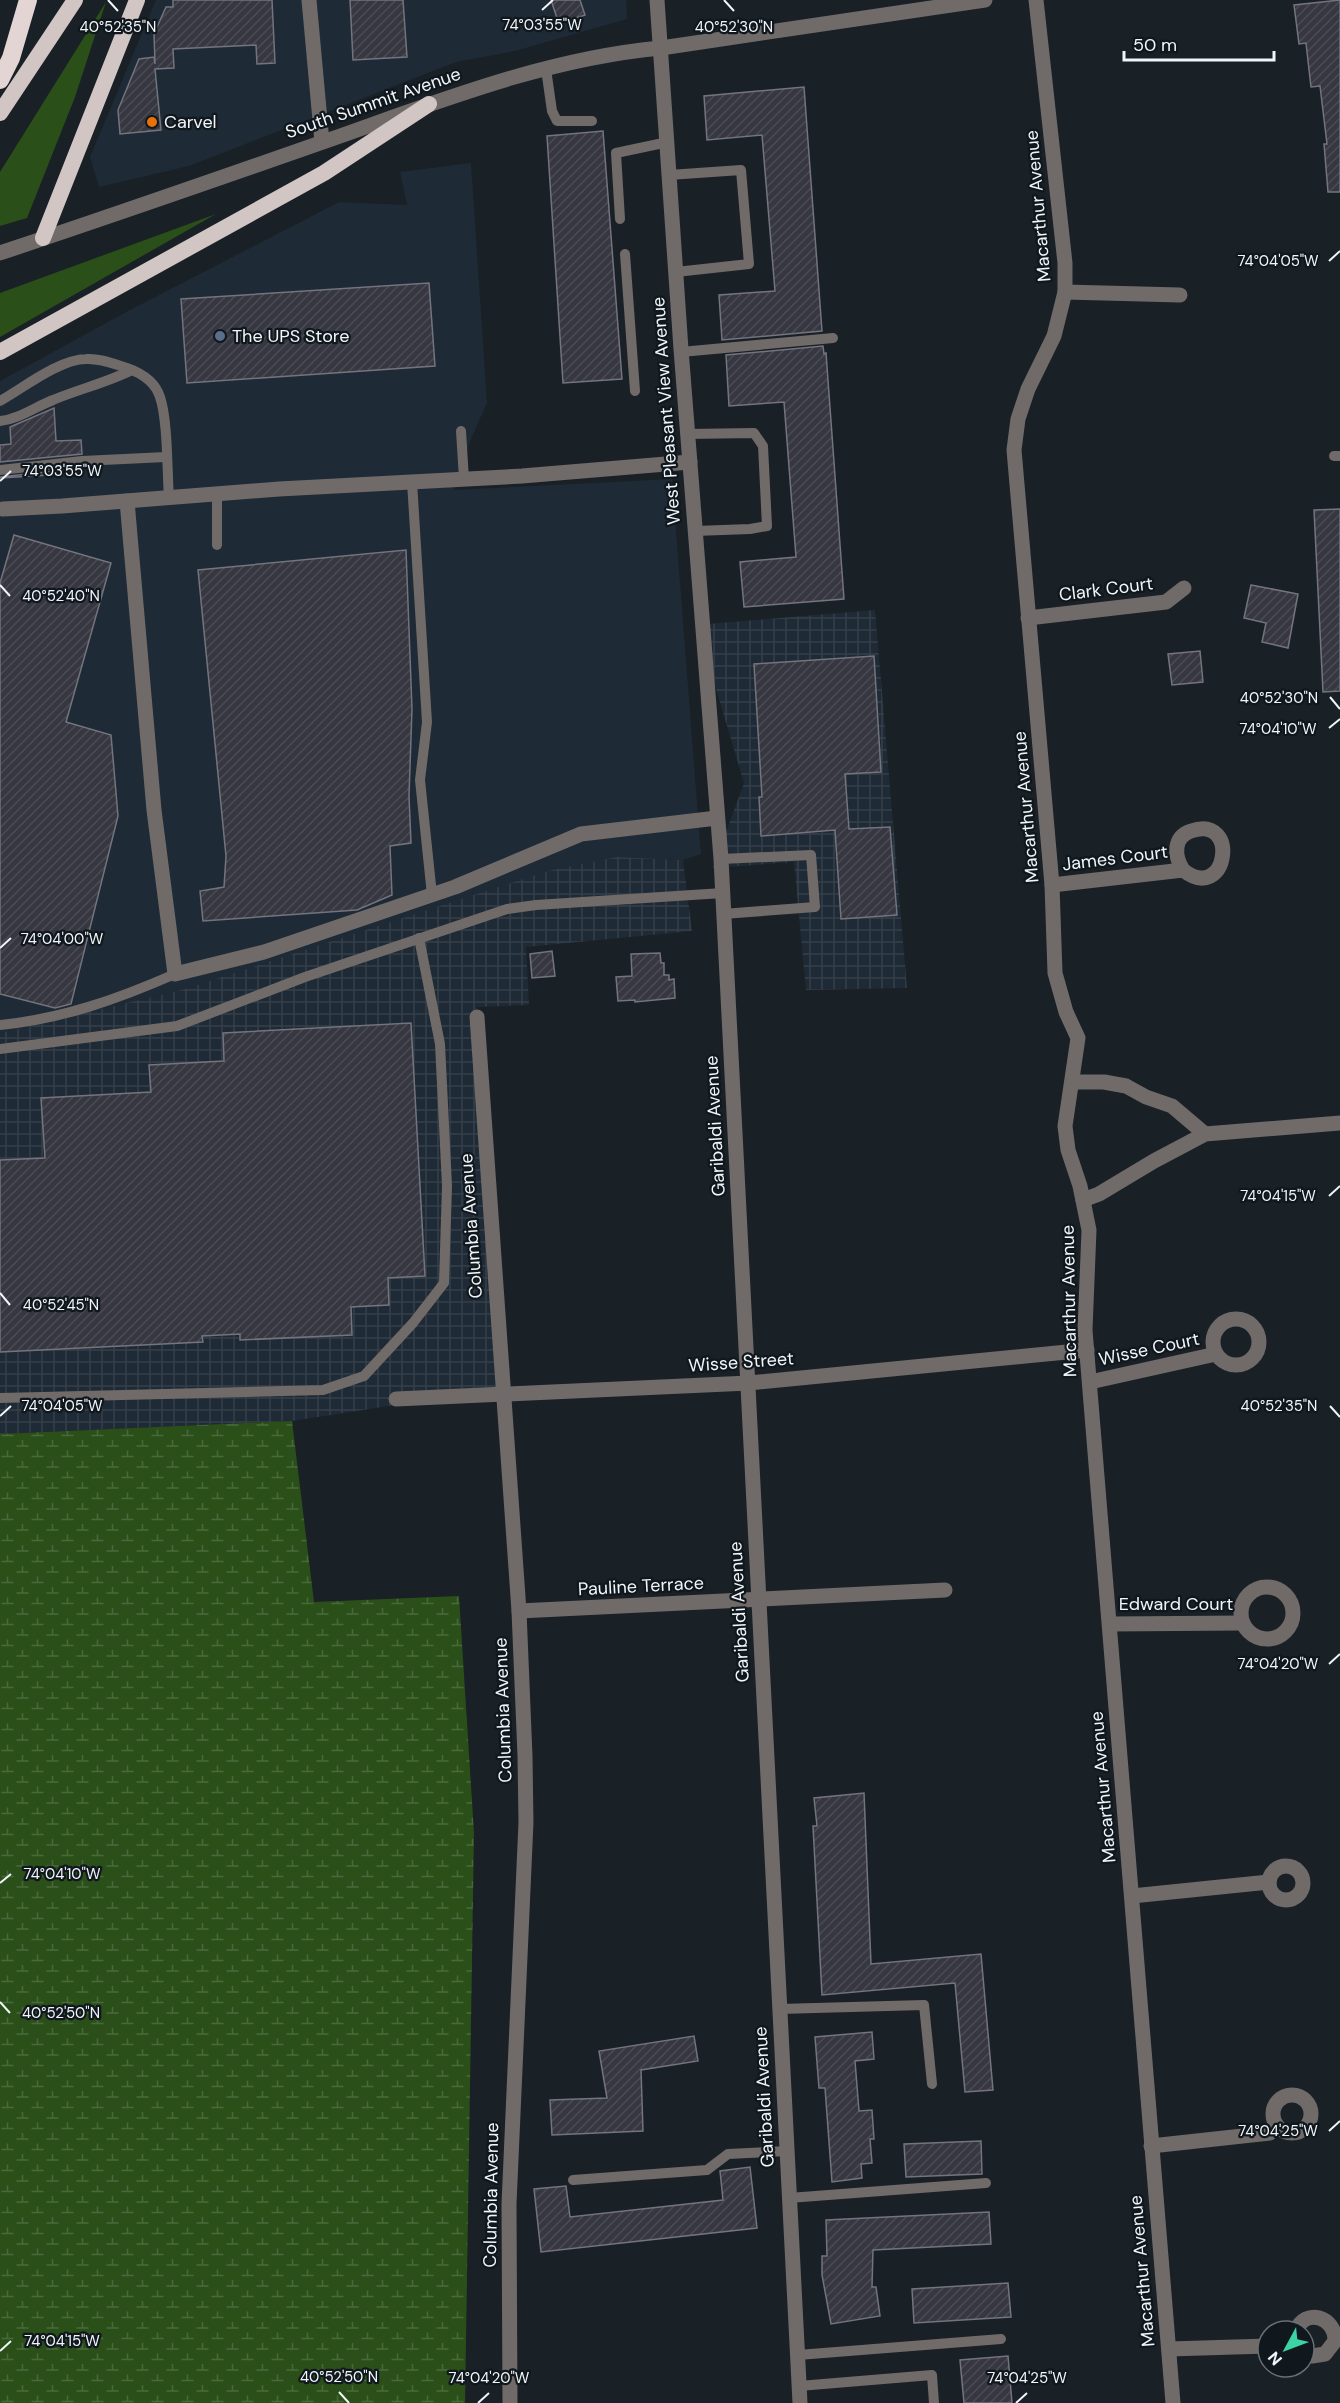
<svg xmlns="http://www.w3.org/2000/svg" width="1340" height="2403" viewBox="0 0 1340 2403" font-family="'DM Sans',sans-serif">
<defs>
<pattern id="industrial-grid" width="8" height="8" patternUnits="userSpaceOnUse" patternTransform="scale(1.5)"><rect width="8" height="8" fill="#1e2a35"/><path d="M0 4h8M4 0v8" fill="none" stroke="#343f49"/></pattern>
<pattern id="wetland-marsh" width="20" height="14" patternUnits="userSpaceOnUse" patternTransform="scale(1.5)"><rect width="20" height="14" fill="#2a4f19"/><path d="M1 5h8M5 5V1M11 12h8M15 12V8" fill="none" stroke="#49693b"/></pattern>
<pattern id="building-hatch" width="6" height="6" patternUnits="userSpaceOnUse" patternTransform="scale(1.5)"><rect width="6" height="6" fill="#363740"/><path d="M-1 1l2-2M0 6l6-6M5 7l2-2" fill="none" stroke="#4a4b53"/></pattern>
</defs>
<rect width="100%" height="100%" fill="#192026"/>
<g fill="#1e2a35">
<polygon points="156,0 626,0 627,19 515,51 456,62 189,166 99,187 90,157"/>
<polygon points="471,163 487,403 471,439 454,490 672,479 701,854 683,860 617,857 185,989 0,1033 0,381 128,311 339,202 407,205 400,172"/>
</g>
<g fill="url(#industrial-grid)">
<polygon points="875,610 907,988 806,990 794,862 713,868 744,783 697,625"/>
<polygon points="617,857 683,860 692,931 526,947 529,1005 477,1007 498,1389 292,1421 0,1434 0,1033 185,989 548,871"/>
</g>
<g fill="#2a4f19">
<polygon points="106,2 75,97 27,218 0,226 0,172"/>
<polygon points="216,214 0,337 0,293"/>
</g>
<polygon fill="url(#wetland-marsh)" points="292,1421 314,1602 459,1596 474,1833 465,2403 0,2403 0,1434"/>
<g fill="url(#building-hatch)" stroke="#74747e" stroke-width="1.5">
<polygon points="173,0 272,0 275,63 257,64 256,45 173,49 174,68 155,69 161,130 120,134 118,110 139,59 154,57 155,64 154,34 166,7 173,7"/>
<polygon points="350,0 403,0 407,57 353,60"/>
<polygon points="551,0 580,0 585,15 559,24"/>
<polygon points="1340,0 1340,192 1328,192 1324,144 1327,144 1320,86 1311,87 1306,43 1299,44 1294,5"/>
<polygon points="804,87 822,331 722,340 719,295 775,291 762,135 707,140 704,96"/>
<polygon points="603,131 622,379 563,383 547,136"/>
<polygon points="429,283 435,366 187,383 181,299"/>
<polygon points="823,346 824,354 826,353 844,599 744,607 740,562 796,557 784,402 729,406 726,355"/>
<polygon points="54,408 56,441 81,440 82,454 0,462 0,445 11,444 10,427"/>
<polygon points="83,468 83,473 0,478 0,477"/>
<polygon points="1340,509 1340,691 1323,692 1314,510"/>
<polygon points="14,535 111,563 66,722 111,735 118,816 71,1004 55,1008 0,994 0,583"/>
<polygon points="406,550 412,709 409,796 411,843 390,846 392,895 357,910 203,921 200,891 224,887 226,856 198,570"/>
<polygon points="1251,585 1298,594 1288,648 1262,642 1266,623 1244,618"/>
<polygon points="1200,651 1203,682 1172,685 1168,654"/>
<polygon points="874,656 881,772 845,774 849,829 890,827 897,915 841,919 835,830 761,836 759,797 762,797 754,664"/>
<polygon points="552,951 555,976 532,978 530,954"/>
<polygon points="660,953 661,963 664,963 664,975 669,975 669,980 674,979 675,998 635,1002 635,1000 618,1001 616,977 632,976 631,954"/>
<polygon points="411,1023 425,1276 388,1278 389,1305 351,1307 352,1335 240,1340 240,1334 202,1336 203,1342 0,1352 0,1160 45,1158 41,1098 151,1092 149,1065 224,1061 223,1033"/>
<polygon points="864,1793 871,1964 981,1954 993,2090 965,2092 955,1983 822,1995 813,1826 817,1826 814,1798"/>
<polygon points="872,2032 874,2059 855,2061 859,2111 872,2110 874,2139 870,2139 872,2163 861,2164 862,2178 832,2182 825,2088 819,2088 815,2037"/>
<polygon points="694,2036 698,2061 641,2070 643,2131 552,2135 550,2100 607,2098 599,2051"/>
<polygon points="981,2141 982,2174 906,2177 904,2144"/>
<polygon points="750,2167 757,2228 541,2252 534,2189 566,2186 570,2217 723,2200 720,2171"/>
<polygon points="989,2212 991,2244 873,2250 872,2287 876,2287 880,2316 831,2324 822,2275 822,2256 827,2256 826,2220"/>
<polygon points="1008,2283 1011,2317 914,2323 912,2289"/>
<polygon points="1008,2356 1012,2403 964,2403 960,2360"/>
</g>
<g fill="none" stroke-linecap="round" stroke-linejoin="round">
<g stroke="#706a69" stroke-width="10">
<polyline points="546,69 552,111 557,121 592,121"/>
<polyline points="669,175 741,170 749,264 676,272"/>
<polyline points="620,219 616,153 668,142"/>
<polyline points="625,254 635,391"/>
<polyline points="681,352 833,338"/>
<path d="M0 401C23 388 60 359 86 359 100 358 114 364 127 368 141 373 155 381 160 397 168 421 167 471 169 498"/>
<path d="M0 421C19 419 35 407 53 400 79 389 106 383 132 370"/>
<polyline points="461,431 464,479"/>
<polyline points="687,434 754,433 763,446 767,526 750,529 695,531"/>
<polyline points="1334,456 1340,456"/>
<polyline points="0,470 82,461 166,457"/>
<polyline points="412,482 427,722 420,780 432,895"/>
<polyline points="217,494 217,545"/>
<polyline points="721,859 811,855 815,907 723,914"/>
<path d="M0 1025C62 1019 118 999 175 974"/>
<polyline points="0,1049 177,1026 305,977 507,909 536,905 723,893"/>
<polyline points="0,1398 323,1390 364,1376 413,1323 444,1283 447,1186 440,1044 419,938"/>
<polyline points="779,2009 924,2005 932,2084"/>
<polyline points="573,2180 707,2170 728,2154 787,2151"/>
<polyline points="789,2198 986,2183"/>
<polyline points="798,2355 1001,2339"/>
<polyline points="799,2386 932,2375 934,2403"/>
</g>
<g stroke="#706a69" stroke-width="15">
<polyline points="309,0 322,142"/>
<polyline points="657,0 681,349 721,859 800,2403"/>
<polyline points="1036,0 1065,263 1065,292 1054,336 1028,389 1018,419 1014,450 1052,885 1055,973 1066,1012 1078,1038 1065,1126 1068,1150 1080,1186 1089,1230 1085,1330 1173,2403"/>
<polyline points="1065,292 1180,295"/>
<polyline points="127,501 154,810 175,974 264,952 455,887 581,834 717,818"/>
<polyline points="3,509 62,506 279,489 522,476 690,462"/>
<polyline points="1028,618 1166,602 1184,588"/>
<path d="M1052 885 1183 870C1227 905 1241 814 1191 831 1173 837 1174 856 1183 870"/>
<polyline points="477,1017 519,1611 525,1756 526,1822 509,2204 510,2403"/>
<polyline points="1073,1082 1104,1082 1126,1086 1146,1097 1172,1106 1205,1134"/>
<polyline points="1083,1200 1099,1194 1154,1161 1205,1134 1340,1123"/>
<circle cx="1236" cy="1342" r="23"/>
<polyline points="1090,1382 1216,1354"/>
<polyline points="396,1399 749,1383 1087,1350"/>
<circle cx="1267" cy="1613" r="26"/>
<polyline points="519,1611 945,1590"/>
<polyline points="1110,1624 1243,1623"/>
<circle cx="1286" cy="1883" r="17"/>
<polyline points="1132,1896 1269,1882"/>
<circle cx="1292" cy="2114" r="19"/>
<polyline points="1151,2146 1270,2133 1277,2126"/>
<path d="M1296 2331C1305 2307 1336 2317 1335 2341L1325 2354 1312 2356 1304 2352"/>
<polyline points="1169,2349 1268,2346"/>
</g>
<path stroke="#706a69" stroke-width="15" d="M0 253C114 215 229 175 343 135 447 98 551 58 661 48L985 0"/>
<g stroke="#d2c6c4" stroke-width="16">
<polyline points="0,113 75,0"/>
<polyline points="43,238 137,0"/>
<polyline points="0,352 324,173 429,104"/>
</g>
<polyline stroke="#e3d5d3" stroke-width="18" points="0,80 11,58 28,0"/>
</g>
<path fill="none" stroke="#f0f6fa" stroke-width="2" d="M108 0 118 11M724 0 734 11M542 10 553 0M1329 261 1340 251M0 481 11 471M0 585 10 596M1330 697 1340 709M1329 728 1340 719M0 948 11 938M1329 1196 1340 1186M0 1293 10 1305M1330 1406 1340 1417M0 1416 11 1406M1329 1664 1340 1654M0 1883 11 1874M0 2002 10 2013M1329 2131 1340 2121M0 2351 11 2341M339 2392 349 2403M478 2403 489 2393M1016 2403 1027 2393"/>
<circle fill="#e8710a" stroke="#10171d" stroke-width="2" cx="152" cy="122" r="6"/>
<circle fill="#5c6f8a" stroke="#10171d" stroke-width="2" cx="220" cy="336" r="6"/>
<g text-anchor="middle" stroke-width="4.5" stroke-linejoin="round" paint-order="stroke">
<g font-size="18" fill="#f0f6fa" stroke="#10171d">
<text transform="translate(373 103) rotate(-19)" y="6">South Summit Avenue</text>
<text transform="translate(1038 206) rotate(-95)" y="6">Macarthur Avenue</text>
<text transform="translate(666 411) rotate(-94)" y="6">West Pleasant View Avenue</text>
<text transform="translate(1106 589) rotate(-7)" y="6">Clark Court</text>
<text transform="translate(1026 807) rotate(-95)" y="6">Macarthur Avenue</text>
<text transform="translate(1115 858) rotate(-7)" y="6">James Court</text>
<text transform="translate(715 1126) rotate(-93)" y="6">Garibaldi Avenue</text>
<text transform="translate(471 1226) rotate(-94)" y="6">Columbia Avenue</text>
<text transform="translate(1069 1301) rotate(-91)" y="6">Macarthur Avenue</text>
<text transform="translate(1149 1349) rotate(-12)" y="6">Wisse Court</text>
<text transform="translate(741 1362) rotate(-4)" y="6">Wisse Street</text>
<text transform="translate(641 1586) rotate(-3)" y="6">Pauline Terrace</text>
<text x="1176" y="1610">Edward Court</text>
<text transform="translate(739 1612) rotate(-93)" y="6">Garibaldi Avenue</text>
<text transform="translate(503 1710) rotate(-92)" y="6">Columbia Avenue</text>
<text transform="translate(1103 1787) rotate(-95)" y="6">Macarthur Avenue</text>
<text transform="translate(764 2097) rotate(-93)" y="6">Garibaldi Avenue</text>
<text transform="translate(491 2195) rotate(-89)" y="6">Columbia Avenue</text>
<text transform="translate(1142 2271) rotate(-95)" y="6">Macarthur Avenue</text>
</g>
<g font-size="18" fill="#f0f6fa" stroke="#10171d" text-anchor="start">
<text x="164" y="128">Carvel</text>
<text x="232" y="342">The UPS Store</text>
</g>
</g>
<g font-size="15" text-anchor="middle" fill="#f0f6fa" stroke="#10171d" stroke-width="4.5" stroke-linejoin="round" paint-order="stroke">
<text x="542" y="30">74°03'55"W</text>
<text x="118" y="32">40°52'35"N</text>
<text x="734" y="32">40°52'30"N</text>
<text x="1278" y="266">74°04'05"W</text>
<text x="62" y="476">74°03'55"W</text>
<text x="61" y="601">40°52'40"N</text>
<text x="1279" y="703">40°52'30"N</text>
<text x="1278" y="734">74°04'10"W</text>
<text x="62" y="944">74°04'00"W</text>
<text x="1278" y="1201">74°04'15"W</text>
<text x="61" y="1310">40°52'45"N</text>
<text x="62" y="1411">74°04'05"W</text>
<text x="1279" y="1411">40°52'35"N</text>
<text x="1278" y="1669">74°04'20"W</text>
<text x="62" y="1879">74°04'10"W</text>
<text x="61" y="2018">40°52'50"N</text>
<text x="1278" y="2136">74°04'25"W</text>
<text x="62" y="2346">74°04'15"W</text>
<text x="339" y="2382">40°52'50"N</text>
<text x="489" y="2383">74°04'20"W</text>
<text x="1027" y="2383">74°04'25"W</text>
</g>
<g transform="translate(1286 2349) rotate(229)"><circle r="28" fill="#10171d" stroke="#6a7075" stroke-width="1.5"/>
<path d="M0-4.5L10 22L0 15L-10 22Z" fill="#3cd4a4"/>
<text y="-9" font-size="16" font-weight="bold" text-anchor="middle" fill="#f0f6fa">N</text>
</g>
<path d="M1124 51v9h150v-9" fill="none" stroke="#f0f6fa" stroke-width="3"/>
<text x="1133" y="51" font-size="18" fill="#f0f6fa" stroke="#10171d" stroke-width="4.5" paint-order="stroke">50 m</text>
</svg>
